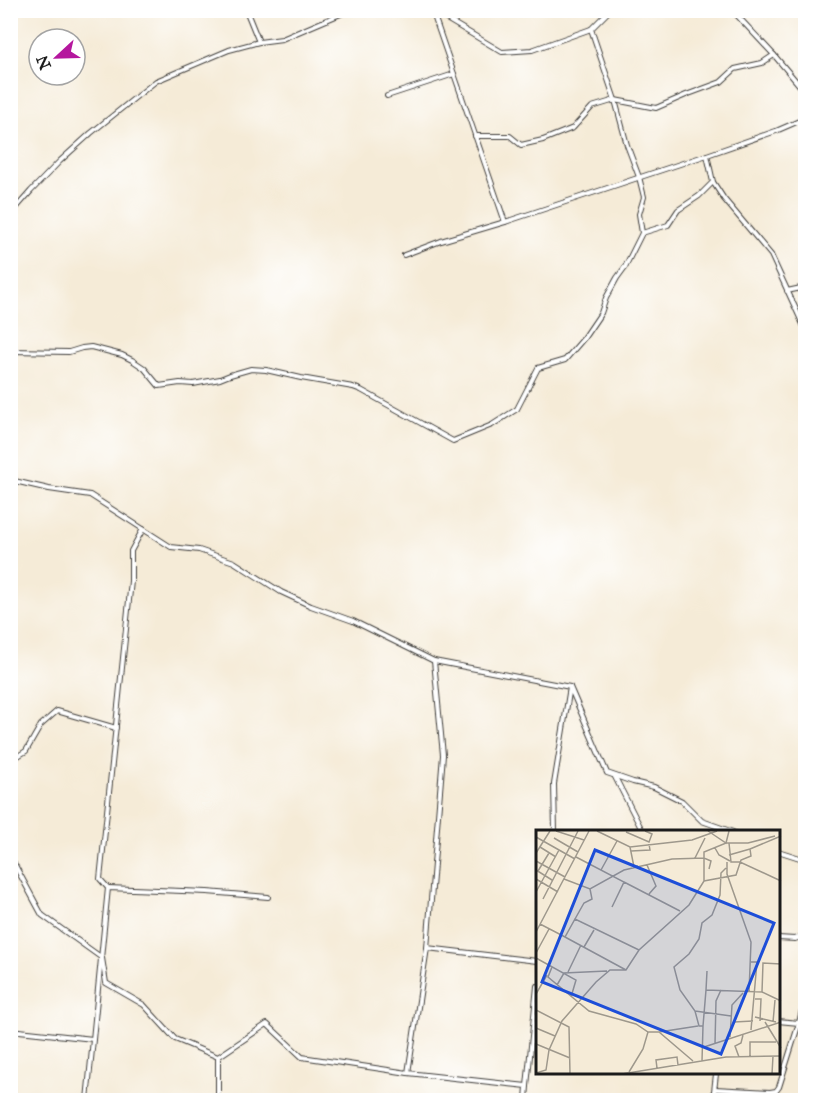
<svg xmlns="http://www.w3.org/2000/svg" width="816" height="1111" viewBox="0 0 816 1111" font-family="'IM FELL Great Primer',serif">
<rect width="100%" height="100%" fill="#fff"/>
<filter id="ink" filterUnits="userSpaceOnUse"><feTurbulence type="fractalNoise" baseFrequency=".0167" numOctaves="2"/><feDisplacementMap in="SourceGraphic" scale="12" xChannelSelector="R" yChannelSelector="G"/><feConvolveMatrix kernelMatrix="1 2 1 2 8 2 1 2 1" color-interpolation-filters="sRGB"/></filter>
<filter id="wash" filterUnits="userSpaceOnUse"><feTurbulence type="fractalNoise" baseFrequency=".008" numOctaves="4" result="noise"/><feDisplacementMap in="SourceGraphic" scale="24" xChannelSelector="R" yChannelSelector="G"/><feGaussianBlur stdDeviation="1.35" result="paint"/><feColorMatrix in="noise" values="0 0 0 0 0 0 0 0 0 0 0 0 0 0 0 0 0 1.4 0 .05"/><feComposite in="paint" operator="in"/></filter>
<g filter="url(#wash)">
<rect width="100%" height="100%" fill="#f5ebd7"/>
</g>
<g filter="url(#ink)">
<g fill="none" stroke-linecap="round" stroke-linejoin="round">
<defs>
<g id="minor">
<polyline points="246,10 259,42"/>
<polyline points="432,10 505,222 707,155"/>
<polyline points="732,10 774,55 806,93"/>
<polyline points="433,11 502,52 532,50 591,29 610,10"/>
<polyline points="591,29 615,100 627,145 639,177 644,197 639,214 642,233"/>
<polyline points="387,96 454,74"/>
<polyline points="475,136 510,136 521,145 543,140 573,128 592,107 615,100 656,108 686,95 721,82 735,69 762,63 774,55"/>
<polyline points="713,182 724,199 771,255 806,331"/>
<polyline points="10,215 31,191 60,161 91,133 156,81 229,50 259,42 282,39 350,10"/>
<polyline points="404,255 441,241 505,222"/>
<polyline points="787,291 806,287"/>
<polyline points="10,351 69,352 82,348 91,347 122,355 132,360 144,368 159,386 180,383 193,384 220,379 230,375 251,369 266,370 301,378 353,387 361,390 453,441 492,425 517,409 538,368 565,360 584,338 601,313 606,298 617,278 625,267 642,233 668,225 678,210 699,196 713,182 707,155 776,131 806,118"/>
<polyline points="10,480 49,489 90,495 171,547 199,550 234,562 281,592 311,606 353,621 434,661 570,687 607,773 633,782 654,787 682,801 702,821 733,832"/>
<polyline points="434,661 443,755 427,948 408,1073 527,1086 526,1100"/>
<polyline points="10,761 26,751 41,725 57,711 116,728"/>
<polyline points="615,777 643,832"/>
<polyline points="555,832 554,784 570,687"/>
<polyline points="778,851 806,860"/>
<polyline points="10,856 42,915 102,958 106,983 144,1005 175,1039 218,1057 218,1100"/>
<polyline points="108,888 100,879 131,581 131,551 143,529"/>
<polyline points="778,938 795,939 806,935"/>
<polyline points="427,948 537,961"/>
<polyline points="778,1021 799,1023"/>
<polyline points="10,1030 93,1039"/>
<polyline points="218,1057 267,1024 302,1057 408,1073"/>
<polyline points="527,1086 537,986"/>
<polyline points="715,1089 770,1092 776,1091 779,1087 799,1023 806,993"/>
<polyline points="714,1096 756,1100"/>
<polyline points="87,1100 108,888 207,892 268,897"/>
<polyline points="713,1100 716,1074"/>
</g>
</defs>
<use href="#minor" stroke="#3d3b38" stroke-width="6"/>
<use href="#minor" stroke="#fff" stroke-width="4"/>
</g>
</g>
<g transform="translate(536 830)">
<rect width="244" height="244" fill="#f5ebd7"/>
<path fill="none" stroke="#9e988c" stroke-width="1.5" d="M20 1 48 10M61 1 94 17 156 10 181 1M172 1 190 13 193 1M90 2 113 12 116 4 109 1M0 7 39 29M18 8 42 22M193 13 195 32H204L245 51M4 17 20 27M94 17 98 37 102 36M179 18 183 25 194 31M95 21 114 20 113 14M0 23 14 1M193 25 214 19M40 27 88 52 76 77M159 28 169 8M0 31 29 47M191 32V44L215 112 213 162M111 35 120 56 113 64M0 40 16 50M65 40 81 11M2 41 13 23M0 49 22 62M28 49 54 59 88 40 136 29 168 28 175 31 173 39M168 51V22L190 13H212L239 6M88 52 144 81M0 62 23 20M7 69 42 1M39 89 48 73 56 69 54 59M4 94 29 107 39 89 103 120M0 102 53 1M29 107 90 140M48 117 58 100M0 123 13 99M0 128 40 150 35 167M215 132H221L215 200M16 137 12 147 53 181 100 194 112 202H123L157 231M32 142 45 115M21 155 28 143 71 141M170 160 171 141M226 162 245 171M0 164 11 145M219 169H225L224 191M0 180 33 197 34 244M159 181 195 186M219 187 240 192M198 192 217 191M229 192 245 218M237 192 239 170M167 196 170 160 226 162 227 133 245 134M0 198 19 206M123 202 162 196M194 207 196 175 207 163M0 214 34 228M179 214 180 171 185 160M168 217 245 192M203 227 199 216 205 213 207 205M214 227V212H240M166 231 167 196H163L159 181 144 160 138 137 153 124 163 109 166 93 176 85 184 65 185 43 190 38M121 238 120 230 141 227 142 235M93 242 107 219 112 202M0 243 10 240 13 220 26 191 60 152 74 140H90L103 120 153 75 168 51 200 45 205 30 215 26 214 19 245 6M86 244 190 227 245 226M236 244 237 226"/>
<path fill="#1d4ed8" fill-opacity="0.15" stroke="#1d4ed8" stroke-width="3" d="M59 20 238 93 185 224 6 152Z"/>
<rect width="244" height="244" fill="none" stroke="#1c1c1c" stroke-width="3"/>
</g>
<rect width="816" height="1111" fill="none" stroke="#fff" stroke-width="36"/>
<g transform="translate(57 57) rotate(248)"><circle r="28" fill="#ffffff" stroke="#a4a4a4" stroke-width="1.5"/>
<path d="M0-4.5L10 22L0 15L-10 22Z" fill="#b5179e"/>
<text y="-9" font-size="16" font-weight="bold" text-anchor="middle" fill="#1c1c1c">N</text>
</g>
</svg>
